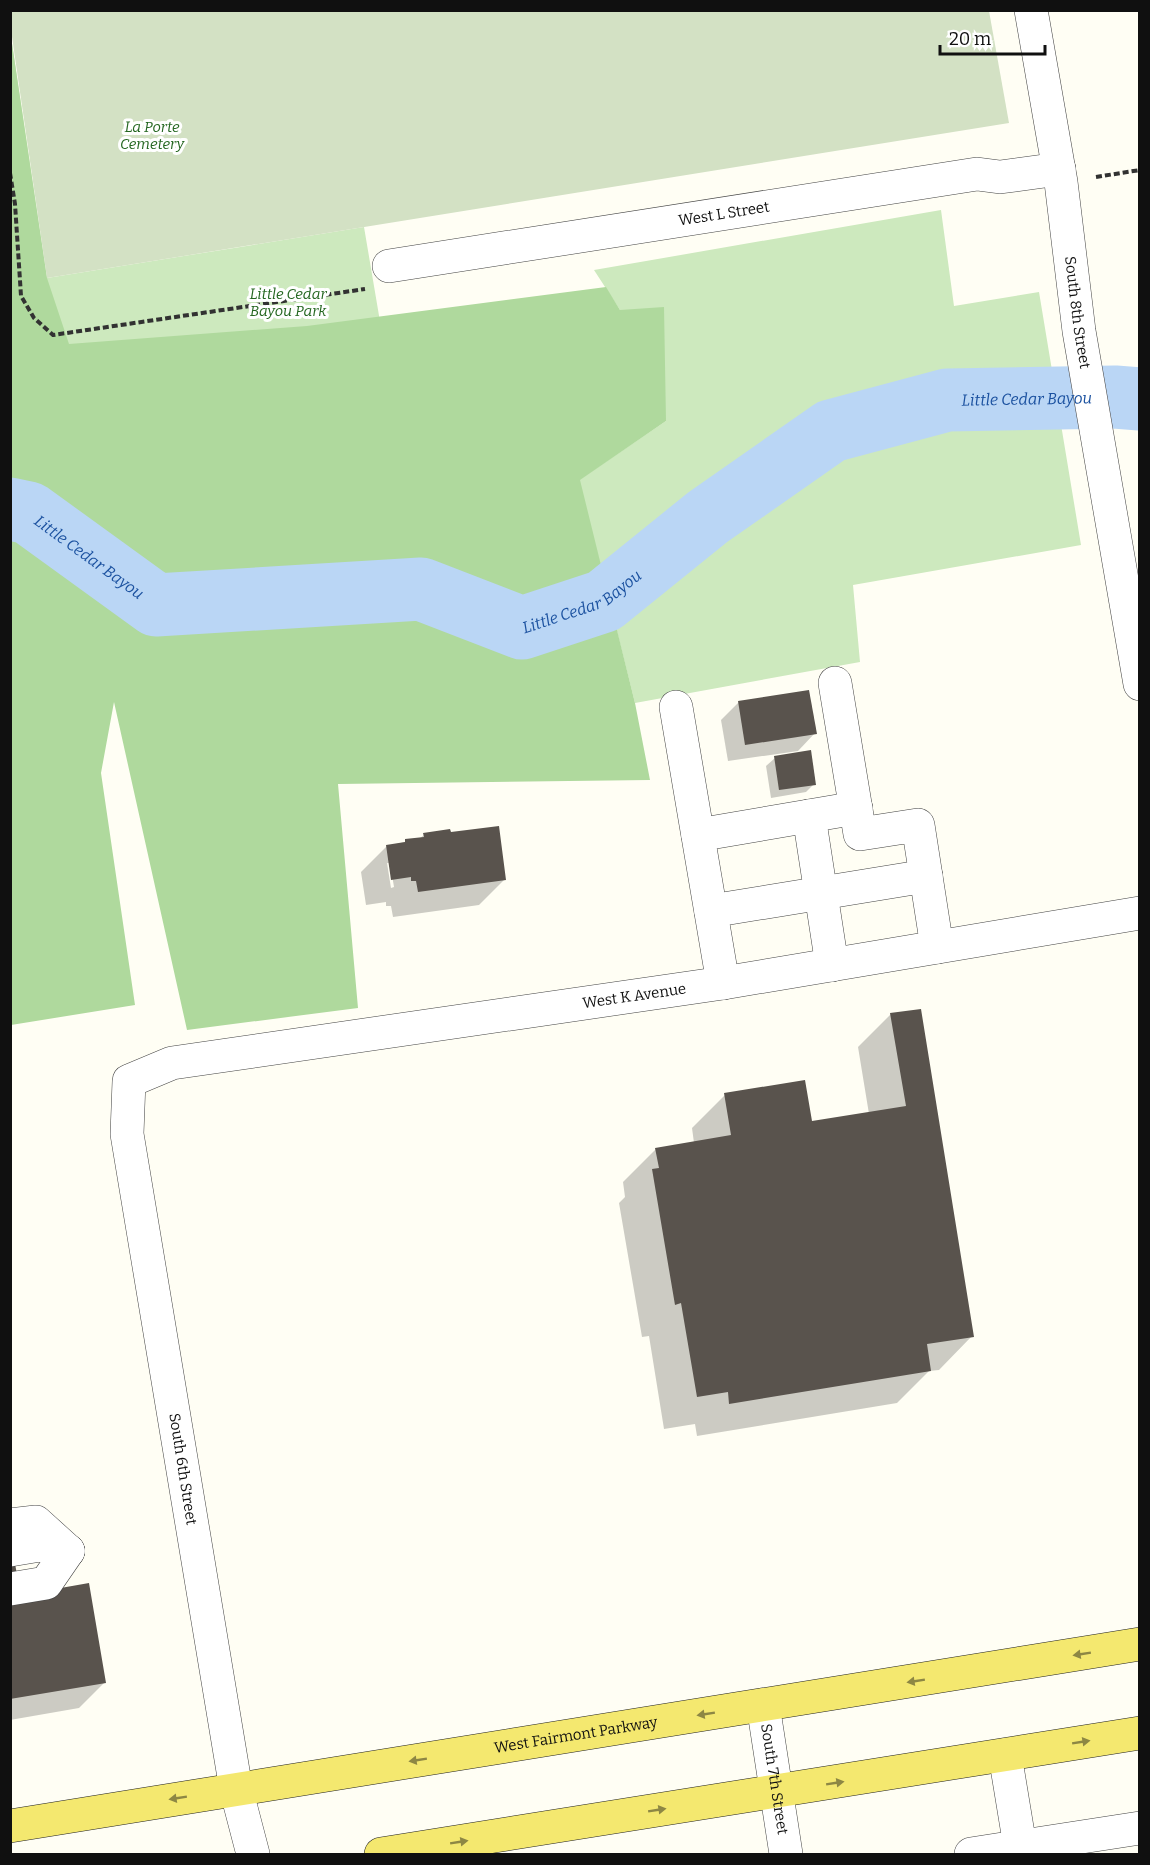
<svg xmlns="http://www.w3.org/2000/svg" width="1150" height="1865" viewBox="0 0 1150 1865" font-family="Bitter,serif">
<rect width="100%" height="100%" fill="#fffef4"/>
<g fill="#cde9be">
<polygon points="10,30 47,278 364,227 385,351 11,411"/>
<polygon points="941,210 954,306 1039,292 1081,545 853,585 860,662 635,703 579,480 666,421 620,310 594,270"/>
</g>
<polygon fill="#afd99d" points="10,30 47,278 69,344 307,326 606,287 620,310 664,307 666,421 580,480 635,703 650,780 338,784 358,1008 187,1030 114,702 101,773 135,1005 11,1025"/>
<polygon fill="#d3e1c4" points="10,11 989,11 1009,123 47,278 11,30"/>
<g fill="#0003" fill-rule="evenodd">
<polygon points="739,702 815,733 798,751 728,761 721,720"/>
<polygon points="775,758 814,784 806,792 771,798 766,766"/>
<path d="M424 835 505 879 479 905 393 917 391 906H386V902L366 905 361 872 387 846 419 839ZM387 863H390L394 887 391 888Z"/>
<polygon points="891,1014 972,1336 939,1370 929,1371 897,1403 697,1436 695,1424 664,1429 649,1336 642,1337 619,1203 625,1197 623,1182 656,1149 694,1143 692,1128 725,1095 811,1123 869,1114 858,1047"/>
<polygon points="10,1539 20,1597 105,1682 79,1708 10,1720"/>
</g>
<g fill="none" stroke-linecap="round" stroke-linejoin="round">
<path stroke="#bad6f5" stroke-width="63" id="s1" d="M10 509 29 513 156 605 421 589 522 628 604 601 708 517 831 431 947 400 1115 397 1140 399"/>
</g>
<g fill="#59534d">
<polygon points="809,690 817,734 745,745 738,701"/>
<polygon points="811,750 816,785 779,790 774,756"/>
<polygon points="499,826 506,880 418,892 416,881 411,881 411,877 391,880 386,845 405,842 405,839 424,837 423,833 450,829 451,832"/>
<polygon points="921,1009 974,1337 927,1344 931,1371 729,1404 728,1392 697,1397 681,1303 675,1305 652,1169 659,1168 655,1148 731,1135 724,1093 805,1080 812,1121 906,1106 890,1013"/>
<polygon points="10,1538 21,1595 89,1583 106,1683 10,1699"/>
</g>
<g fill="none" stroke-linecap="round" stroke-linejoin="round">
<defs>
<g id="minor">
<path id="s2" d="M1031 10 1061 182 1079 331 1140 684"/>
<path id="s3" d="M389 266 977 174 1000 177 1059 169"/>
<polyline points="835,683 860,834 918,825 937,947"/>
<polyline points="676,707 723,983"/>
<polyline points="809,816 832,965"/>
<polyline points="698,835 856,808"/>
<polyline points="711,911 926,876"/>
<polyline points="10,1525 36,1522 68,1551"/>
<polyline points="10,1550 40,1545 68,1551"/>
<polyline points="10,1589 46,1583 68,1551"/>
<path id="s4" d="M763 1705 786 1854"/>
<polyline points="1005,1755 1020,1846"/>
<path id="s5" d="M253 1854 236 1789 127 1134 129 1081 172 1063 723 983 1140 913"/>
<polyline points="971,1854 1140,1828"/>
</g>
<g id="major">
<path id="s6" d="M10 1826 1140 1644"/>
<polyline points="381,1854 1140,1733"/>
</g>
</defs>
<use href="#minor" stroke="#434343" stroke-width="34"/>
<use href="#major" stroke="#212121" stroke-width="34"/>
<g stroke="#323232" stroke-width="4" stroke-dasharray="6 3" stroke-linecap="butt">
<polyline points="10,173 15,204 21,296 34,318 53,335 365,289"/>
<polyline points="1096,177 1140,170"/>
</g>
<use href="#minor" stroke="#fff" stroke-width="33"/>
<use href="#major" stroke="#f4e86f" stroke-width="33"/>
</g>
<defs><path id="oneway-solid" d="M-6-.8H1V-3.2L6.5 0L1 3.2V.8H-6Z" transform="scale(1.5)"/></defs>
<g fill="#8d8744">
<use href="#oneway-solid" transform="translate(1082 1654) rotate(171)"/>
<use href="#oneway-solid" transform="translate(916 1681) rotate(171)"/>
<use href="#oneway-solid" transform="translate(706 1714) rotate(171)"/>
<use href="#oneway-solid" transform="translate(1081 1742) rotate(-9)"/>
<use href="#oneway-solid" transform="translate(418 1760) rotate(171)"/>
<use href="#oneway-solid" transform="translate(835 1783) rotate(-9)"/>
<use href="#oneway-solid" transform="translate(178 1798) rotate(171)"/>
<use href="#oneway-solid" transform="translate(657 1810) rotate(-9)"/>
<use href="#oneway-solid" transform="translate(459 1842) rotate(-9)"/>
</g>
<g text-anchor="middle" stroke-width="6" stroke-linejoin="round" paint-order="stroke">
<g font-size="15" font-style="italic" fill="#256721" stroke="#fff">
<text x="152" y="132">La Porte<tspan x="152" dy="17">Cemetery</tspan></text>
<text x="288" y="299">Little Cedar<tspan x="288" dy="17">Bayou Park</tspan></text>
</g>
<g font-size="15" fill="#101010" stroke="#fff">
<text dy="5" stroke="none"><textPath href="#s3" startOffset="339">West L Street</textPath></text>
<text dy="5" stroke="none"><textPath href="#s2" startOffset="306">South 8th Street</textPath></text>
<text dy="5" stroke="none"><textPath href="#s5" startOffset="1298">West K Avenue</textPath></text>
<text transform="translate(183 1469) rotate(81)" y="5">South 6th Street</text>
<text dy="5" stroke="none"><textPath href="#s6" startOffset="573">West Fairmont Parkway</textPath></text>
<text dy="5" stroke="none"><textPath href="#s4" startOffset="75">South 7th Street</textPath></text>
</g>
<g font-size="16" font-style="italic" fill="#1c52a0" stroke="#fff">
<text dy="6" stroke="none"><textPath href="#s1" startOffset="1120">Little Cedar Bayou</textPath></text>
<text dy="6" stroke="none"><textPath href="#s1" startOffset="94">Little Cedar Bayou</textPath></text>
<text dy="6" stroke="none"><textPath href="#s1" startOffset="616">Little Cedar Bayou</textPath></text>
</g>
</g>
<rect width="1150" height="1865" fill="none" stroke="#101010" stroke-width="24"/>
<path d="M940 45v9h105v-9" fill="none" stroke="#101010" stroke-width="3"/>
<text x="949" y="45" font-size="18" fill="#101010" stroke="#ffffff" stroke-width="4.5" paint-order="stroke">20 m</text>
</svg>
